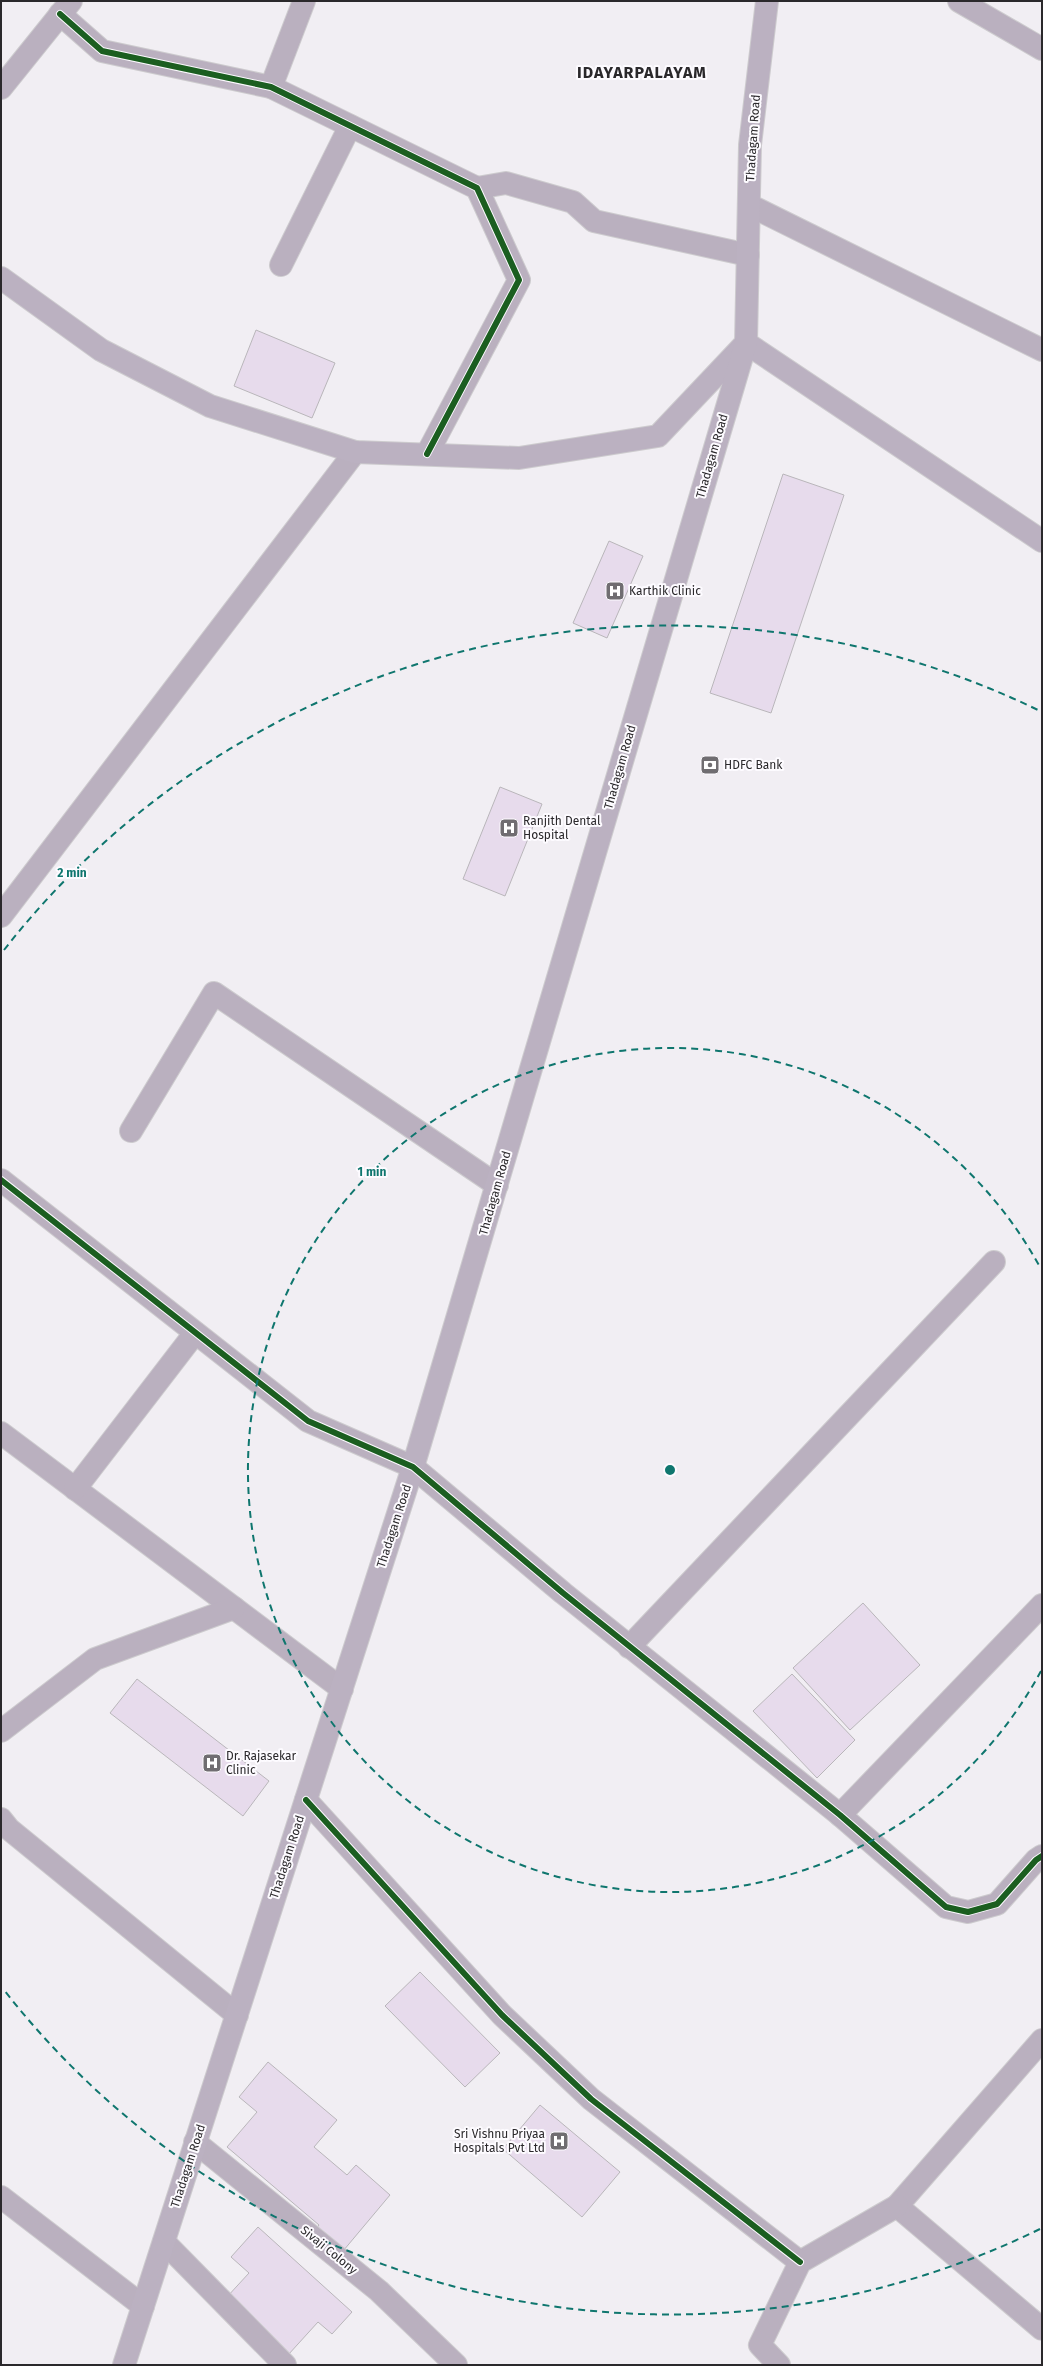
<svg xmlns="http://www.w3.org/2000/svg" width="1043" height="2366" viewBox="0 0 1043 2366" font-family="'Fira Sans',sans-serif">
<rect width="100%" height="100%" fill="#f1eef3"/>
<g fill="#e7dbec" stroke="#b9b6ba">
<polygon points="256,330 335,363 312,418 234,386"/>
<polygon points="783,474 844,495 771,713 710,693"/>
<polygon points="609,541 643,556 607,638 573,623"/>
<polygon points="500,787 542,804 505,896 463,879"/>
<polygon points="863,1603 920,1665 850,1730 793,1668"/>
<polygon points="792,1674 855,1740 817,1778 753,1711"/>
<polygon points="137,1679 269,1781 243,1816 110,1713"/>
<polygon points="420,1972 500,2053 465,2087 385,2006"/>
<polygon points="268,2062 337,2120 314,2147 347,2175 356,2165 390,2195 338,2257 311,2235 319,2225 227,2147 257,2112 239,2097"/>
<polygon points="540,2105 620,2172 582,2217 503,2149"/>
<polygon points="258,2227 352,2312 332,2334 318,2322 288,2355 226,2298 249,2273 231,2257"/>
</g>
<g fill="none" stroke-linecap="round" stroke-linejoin="round">
<defs>
<g id="minor">
<polyline points="959,1 1042,49"/>
<polyline points="60,14 102,51 271,87 477,188 519,280 427,454"/>
<polyline points="271,87 304,1"/>
<polyline points="1,88 71,1"/>
<polyline points="477,188 506,183 573,202 594,221 748,255"/>
<polyline points="749,205 1042,350"/>
<polyline points="281,265 350,126"/>
<polyline points="1,916 355,452"/>
<polyline points="131,1131 214,993 497,1185"/>
<polyline points="1,1180 308,1421 413,1467 563,1593 840,1815 946,1907 968,1912 997,1904 1036,1860 1042,1856"/>
<polyline points="1,1433 342,1689"/>
<polyline points="75,1489 195,1333"/>
<polyline points="629,1647 994,1262"/>
<polyline points="1,1731 95,1659 234,1608"/>
<polyline points="306,1800 502,2015 591,2099 800,2262"/>
<polyline points="840,1815 1042,1605"/>
<polyline points="1,1819 9,1829 237,2015"/>
<polyline points="1042,2040 897,2206 1042,2329"/>
<polyline points="195,2142 379,2291 456,2365"/>
<polyline points="1,2197 143,2306"/>
<polyline points="164,2242 285,2365"/>
<polyline points="779,2365 760,2345 800,2262 897,2206"/>
</g>
<g id="major">
<polyline points="1,278 101,350 210,406 355,452 519,458 658,436 746,343 1042,541"/>
<polyline points="124,2365 413,1467 746,343 750,145 767,1"/>
</g>
</defs>
<use href="#minor" stroke="#cdcbce" stroke-width="24"/>
<use href="#major" stroke="#cdcbce" stroke-width="24"/>
<use href="#minor" stroke="#bab0bf" stroke-width="22"/>
<use href="#major" stroke="#bbb1c1" stroke-width="22"/>
<defs>
<g id="cycleway">
<polyline points="60,14 102,51 271,87 477,188 519,280 427,454"/>
<polyline points="1,1180 308,1421 413,1467 563,1593 840,1815 946,1907 968,1912 997,1904 1036,1860 1042,1856"/>
<polyline points="306,1800 502,2015 591,2099 800,2262"/>
</g>
</defs>
<use href="#cycleway" stroke="#fdfbff" stroke-width="8"/>
<use href="#cycleway" stroke="#1b5e20" stroke-width="6"/>
</g>
<g fill="none" stroke="#0f766e" stroke-width="2" stroke-dasharray="7 5">
<path d="M1041 1671A422 422 0 1 1 1041 1269"/>
<path d="M1040 2229A845 845 0 0 1 4 1990M4 950A845 845 0 0 1 1040 711"/>
</g>
<defs>
<symbol id="hospital-square" viewBox="-11 -11 22 22"><rect x="-9" y="-9" width="18" height="18" rx="4" fill="#706d71" stroke="#fdfbff"/><path d="M-5-5h3v3.5h4V-5h3V5h-3V1.5h-4V5h-3Z" fill="#fff"/></symbol>
<symbol id="bank-square" viewBox="-11 -11 22 22"><rect x="-9" y="-9" width="18" height="18" rx="4" fill="#706d71" stroke="#fdfbff"/><path d="M-6-4H6V4H-6ZM0-2.3a2.3 2.3 0 1 0 0 4.6a2.3 2.3 0 1 0 0-4.6Z" fill="#fff"/></symbol>
</defs>
<g fill-rule="evenodd">
<use href="#hospital-square" x="604" y="580" width="22" height="22"/>
<use href="#bank-square" x="699" y="754" width="22" height="22"/>
<use href="#hospital-square" x="498" y="817" width="22" height="22"/>
<use href="#hospital-square" x="201" y="1752" width="22" height="22"/>
<use href="#hospital-square" x="548" y="2130" width="22" height="22"/>
</g>
<g text-anchor="middle" stroke-width="4" stroke-linejoin="round" paint-order="stroke">
<g font-size="12" fill="#2a282b" stroke="#fdfbff">
<text transform="translate(753 138) rotate(-86)" y="4">Thadagam Road</text>
<text transform="translate(712 456) rotate(-74)" y="4">Thadagam Road</text>
<text transform="translate(620 767) rotate(-74)" y="4">Thadagam Road</text>
<text transform="translate(495 1193) rotate(-74)" y="4">Thadagam Road</text>
<text transform="translate(394 1526) rotate(-72)" y="4">Thadagam Road</text>
<text transform="translate(287 1857) rotate(-72)" y="4">Thadagam Road</text>
<text transform="translate(188 2166) rotate(-72)" y="4">Thadagam Road</text>
<text transform="translate(329 2250) rotate(39)" y="4">Sivaji Colony</text>
</g>
<g font-size="12" fill="#2a282b" stroke="#fdfbff" text-anchor="start">
<text x="629" y="595">Karthik Clinic</text>
<text x="724" y="769">HDFC Bank</text>
<text x="523" y="825">Ranjith Dental<tspan x="523" dy="14">Hospital</tspan></text>
<text x="226" y="1760">Dr. Rajasekar<tspan x="226" dy="14">Clinic</tspan></text>
<text x="545" y="2138" text-anchor="end">Sri Vishnu Priyaa<tspan x="545" dy="14">Hospitals Pvt Ltd</tspan></text>
</g>
<g font-size="16" font-weight="bold" letter-spacing="1" fill="#2a282b" stroke="#fdfbff">
<text x="642" y="78">IDAYARPALAYAM</text>
</g>
</g>
<circle cx="670" cy="1470" r="6" fill="#0f766e" stroke="#fdfbff" stroke-width="2"/>
<g font-size="12" text-anchor="middle" font-weight="bold" fill="#0f766e" stroke="#fdfbff" stroke-width="4" stroke-linejoin="round" paint-order="stroke">
<text x="72" y="877">2 min</text>
<text x="372" y="1176">1 min</text>
</g>
<rect width="1043" height="2366" fill="none" stroke="#2a282b" stroke-width="4"/>
</svg>
